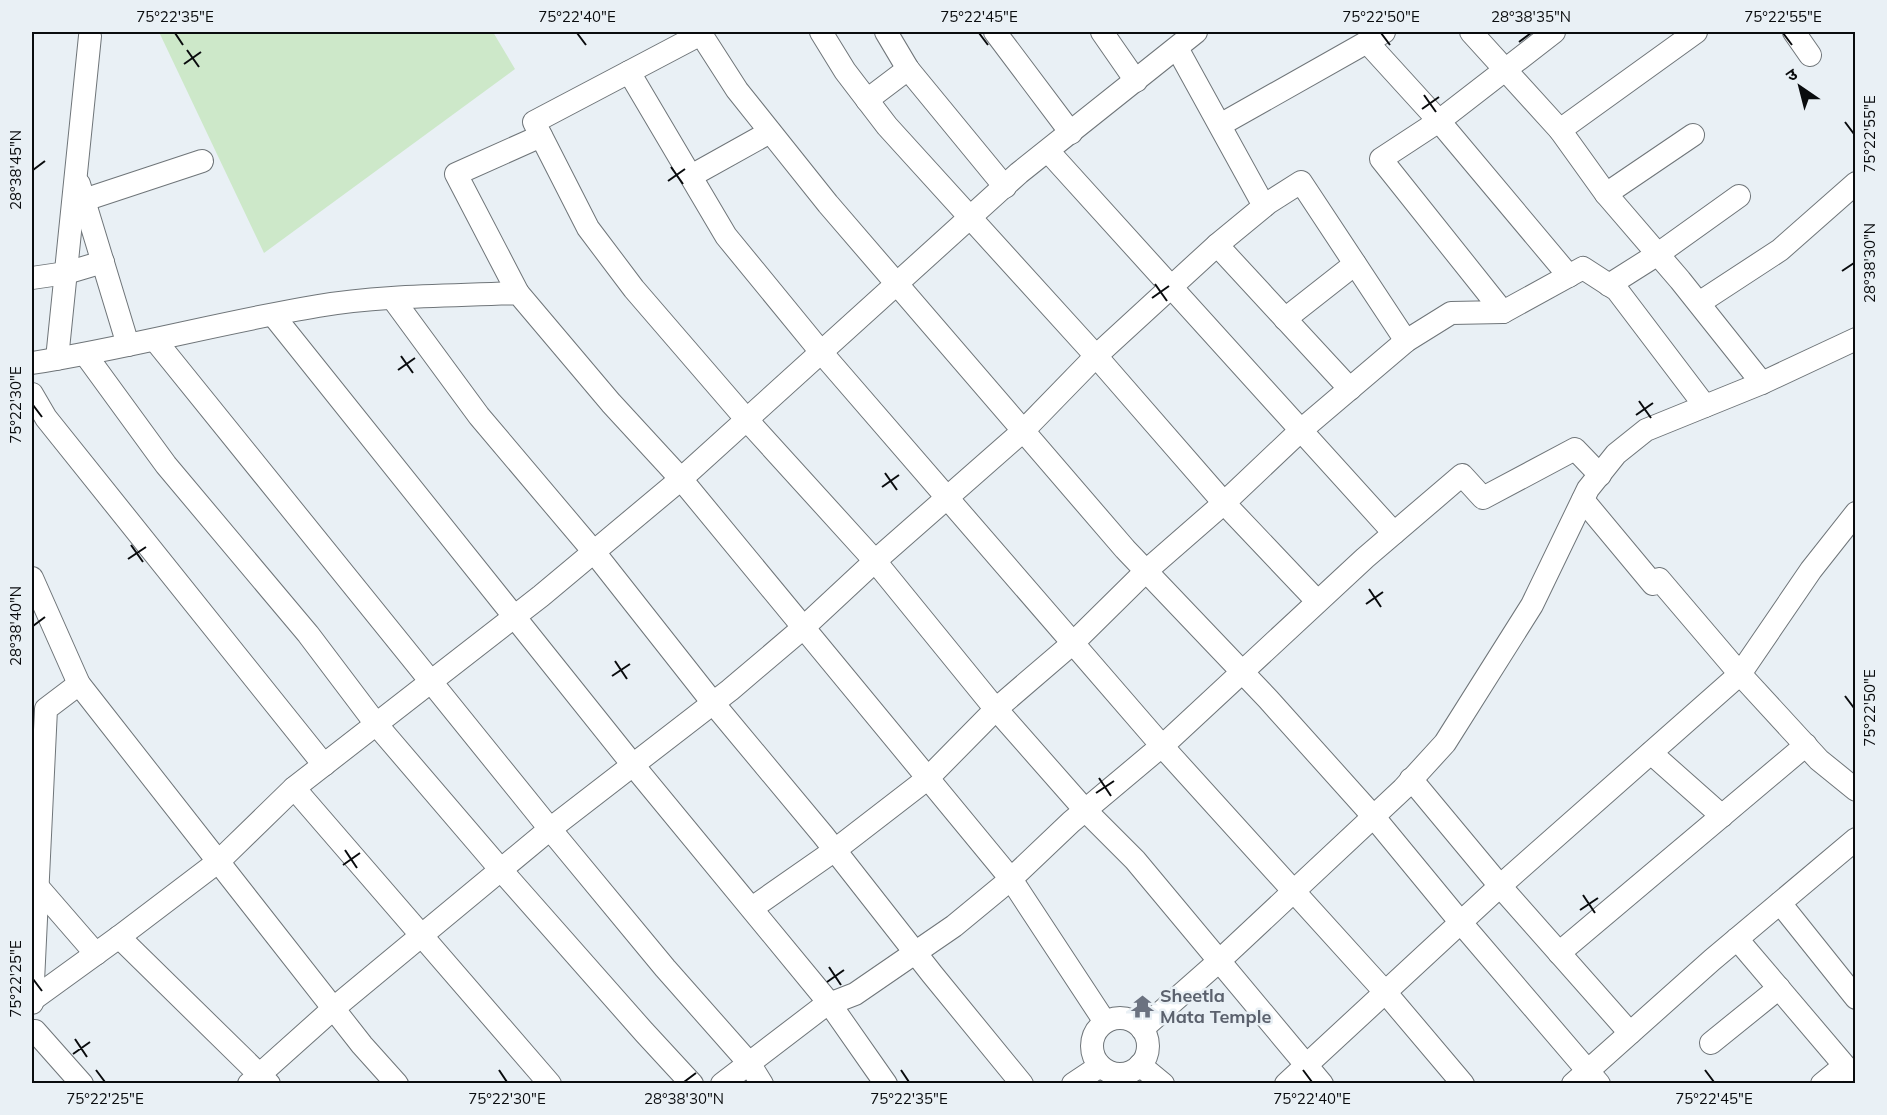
<svg xmlns="http://www.w3.org/2000/svg" width="1887" height="1115" viewBox="0 0 1887 1115" font-family="Mulish,'Noto Sans Devanagari',sans-serif">
<rect width="100%" height="100%" fill="#e9f0f5"/>
<polygon fill="#cde8c9" points="159,32 493,32 515,69 264,253"/>
<g fill="none" stroke-linecap="round" stroke-linejoin="round">
<defs>
<g id="minor">
<polyline points="821,32 845,71 887,126 1096,356 1224,503 1317,601"/>
<polyline points="886,32 908,69 1005,187"/>
<polyline points="995,32 1071,133"/>
<polyline points="1102,32 1136,81"/>
<polyline points="1384,32 1367,42 1439,121 1569,276"/>
<polyline points="1471,32 1560,130 1606,194 1680,280 1762,383"/>
<polyline points="1794,32 1810,55"/>
<polyline points="1177,48 1264,206"/>
<polyline points="629,72 726,236 821,352 1162,746 1386,993 1463,1084"/>
<polyline points="867,100 908,69"/>
<polyline points="1220,125 1367,42"/>
<polyline points="1560,130 1696,32"/>
<polyline points="1048,151 1394,533"/>
<polyline points="691,176 770,132"/>
<polyline points="79,184 128,345"/>
<polyline points="1606,194 1693,135"/>
<polyline points="84,200 202,161"/>
<polyline points="1217,245 1350,389"/>
<polyline points="32,278 66,273 103,262"/>
<polyline points="1609,285 1658,254 1739,196"/>
<polyline points="518,293 456,174 541,136"/>
<polyline points="393,299 479,416 594,552 713,703 823,835 932,974 1022,1084"/>
<polyline points="1699,303 1780,250 1856,183"/>
<polyline points="1503,312 1583,268 1617,290 1705,406"/>
<polyline points="273,315 633,765 830,1004 886,1084"/>
<polyline points="1285,319 1355,264"/>
<polyline points="155,340 550,829 665,968 749,1063 762,1084"/>
<polyline points="85,354 166,465 308,634 376,724 501,870 644,1032 692,1084"/>
<polyline points="57,359 90,36"/>
<path d="M32 363C128 348 222 322 318 306 382 295 453 296 518 293L611 403 681 479 1011 879 1105 1022"/>
<polyline points="32,394 46,418 324,765"/>
<polyline points="1583,500 1653,584 1659,579 1740,674 1811,570 1856,513"/>
<polyline points="32,578 79,684 362,1045 397,1084"/>
<polyline points="1651,753 1722,816"/>
<polyline points="1411,779 1500,886 1630,1033"/>
<polyline points="294,788 550,1084"/>
<polyline points="37,886 96,954"/>
<polyline points="1780,903 1856,998"/>
<polyline points="752,908 835,850 927,779 996,709 1073,643 1146,571 1224,503 1300,431 1406,341 1451,313 1503,312 1381,159 1439,121 1554,32"/>
<polyline points="119,937 269,1084"/>
<polyline points="1737,939 1856,1079"/>
<polyline points="1559,953 1806,745"/>
<polyline points="32,1000 119,937 219,861 294,788 541,596 681,479 1019,173 1196,32"/>
<polyline points="32,1003 46,709 79,684"/>
<circle cx="1120" cy="1046" r="28"/>
<polyline points="1142,1029 1218,962 1403,789 1445,743 1532,605 1588,489 1616,454 1646,430 1762,383 1856,339"/>
<polyline points="32,1031 35,1031 82,1084"/>
<polyline points="1711,1043 1779,988"/>
<polyline points="1140,1065 1163,1084"/>
<polyline points="249,1084 334,1008 550,829 730,690 803,628 875,561 1023,431 1096,356 1217,245 1268,203 1301,182 1406,341"/>
<polyline points="722,1084 824,1006 855,994 954,926 1011,879 1071,822 1170,739 1365,558 1462,475 1483,498 1575,449 1600,475"/>
<polyline points="1073,1084 1100,1066"/>
<polyline points="1286,1084 1500,886 1740,674 1819,760 1856,790"/>
<polyline points="1322,1084 1135,860 1085,810 989,701 875,561 747,420 634,289 588,228 534,122 701,34 737,90 828,204 1125,549 1268,699 1373,816 1462,924 1599,1084"/>
<polyline points="1573,1084 1712,960 1856,839"/>
<polyline points="1822,1084 1844,1066"/>
</g>
</defs>
<use href="#minor" stroke="#6f7579" stroke-width="24"/>
<use href="#minor" stroke="#fff" stroke-width="22"/>
</g>
<path fill="none" stroke="#0a0c0e" stroke-width="2" d="M175 33 183 45M577 33 586 45M979 33 988 45M1381 33 1390 45M1783 33 1792 45M1519 42 1531 33M187 50 199 67M184 64 201 52M1424 95 1436 112M1422 109 1439 97M1845 122 1854 134M671 167 683 184M33 170 45 161M668 181 685 169M1842 271 1854 263M1155 284 1167 301M1152 298 1169 286M401 356 413 373M398 370 415 358M1639 401 1651 418M33 405 42 417M1636 415 1653 403M885 473 897 490M882 487 899 475M131 545 143 562M128 559 146 547M1369 589 1381 607M1366 604 1383 592M33 626 45 617M615 661 627 679M612 676 630 664M1845 696 1854 708M1099 778 1111 796M1096 793 1114 781M345 850 357 868M343 865 360 853M1583 895 1595 913M1580 910 1598 898M829 967 841 985M33 979 42 991M827 982 844 970M75 1039 87 1057M73 1054 90 1042M96 1070 105 1082M499 1070 507 1082M901 1070 909 1082M1303 1070 1312 1082M1705 1070 1714 1082M684 1082 696 1073"/>
<defs>
<symbol id="temple-bare" viewBox="-9 -9 18 18"><path d="M0-6L5-2H3V0L6.5 2.5H4V6H1.5V3h-3V6H-4V2.5H-6.5L-3 0V-2H-5Z" fill="#6b7280" stroke="#e9f0f5" stroke-width="2.5" paint-order="stroke"/></symbol>
</defs>
<g fill-rule="evenodd">
<use href="#temple-bare" x="1126" y="990" width="33" height="33"/>
</g>
<g text-anchor="middle" stroke-width="5" stroke-linejoin="round" paint-order="stroke">
<g font-size="18" font-weight="bold" fill="#5b616d" stroke="#e9f0f5" text-anchor="start">
<text x="1160" y="1002">Sheetla<tspan x="1160" dy="21">Mata Temple</tspan></text>
</g>
</g>
<rect width="1887" height="1115" fill="none" stroke="#e9f0f5" stroke-width="66"/>
<g transform="translate(1800 87) rotate(325)" stroke="#e9f0f5" stroke-width="4.5" paint-order="stroke">
<path d="M0-4.5L10 22L0 15L-10 22Z" fill="#0a0c0e"/>
<text y="-9" font-size="16" font-weight="bold" text-anchor="middle" fill="#0a0c0e">उ</text>
</g>
<rect x="33" y="33" width="1821" height="1049" fill="none" stroke="#0a0c0e" stroke-width="2"/>
<g font-size="15" text-anchor="middle" fill="#0a0c0e">
<text x="175" y="22">75°22'35"E</text>
<text x="577" y="22">75°22'40"E</text>
<text x="979" y="22">75°22'45"E</text>
<text x="1381" y="22">75°22'50"E</text>
<text x="1531" y="22">28°38'35"N</text>
<text x="1783" y="22">75°22'55"E</text>
<text transform="translate(1870 134) rotate(-90)" y="5">75°22'55"E</text>
<text transform="translate(16 170) rotate(-90)" y="5">28°38'45"N</text>
<text transform="translate(1870 263) rotate(-90)" y="5">28°38'30"N</text>
<text transform="translate(16 405) rotate(-90)" y="5">75°22'30"E</text>
<text transform="translate(16 626) rotate(-90)" y="5">28°38'40"N</text>
<text transform="translate(1870 708) rotate(-90)" y="5">75°22'50"E</text>
<text transform="translate(16 979) rotate(-90)" y="5">75°22'25"E</text>
<text x="105" y="1104">75°22'25"E</text>
<text x="507" y="1104">75°22'30"E</text>
<text x="684" y="1104">28°38'30"N</text>
<text x="909" y="1104">75°22'35"E</text>
<text x="1312" y="1104">75°22'40"E</text>
<text x="1714" y="1104">75°22'45"E</text>
</g>
</svg>
